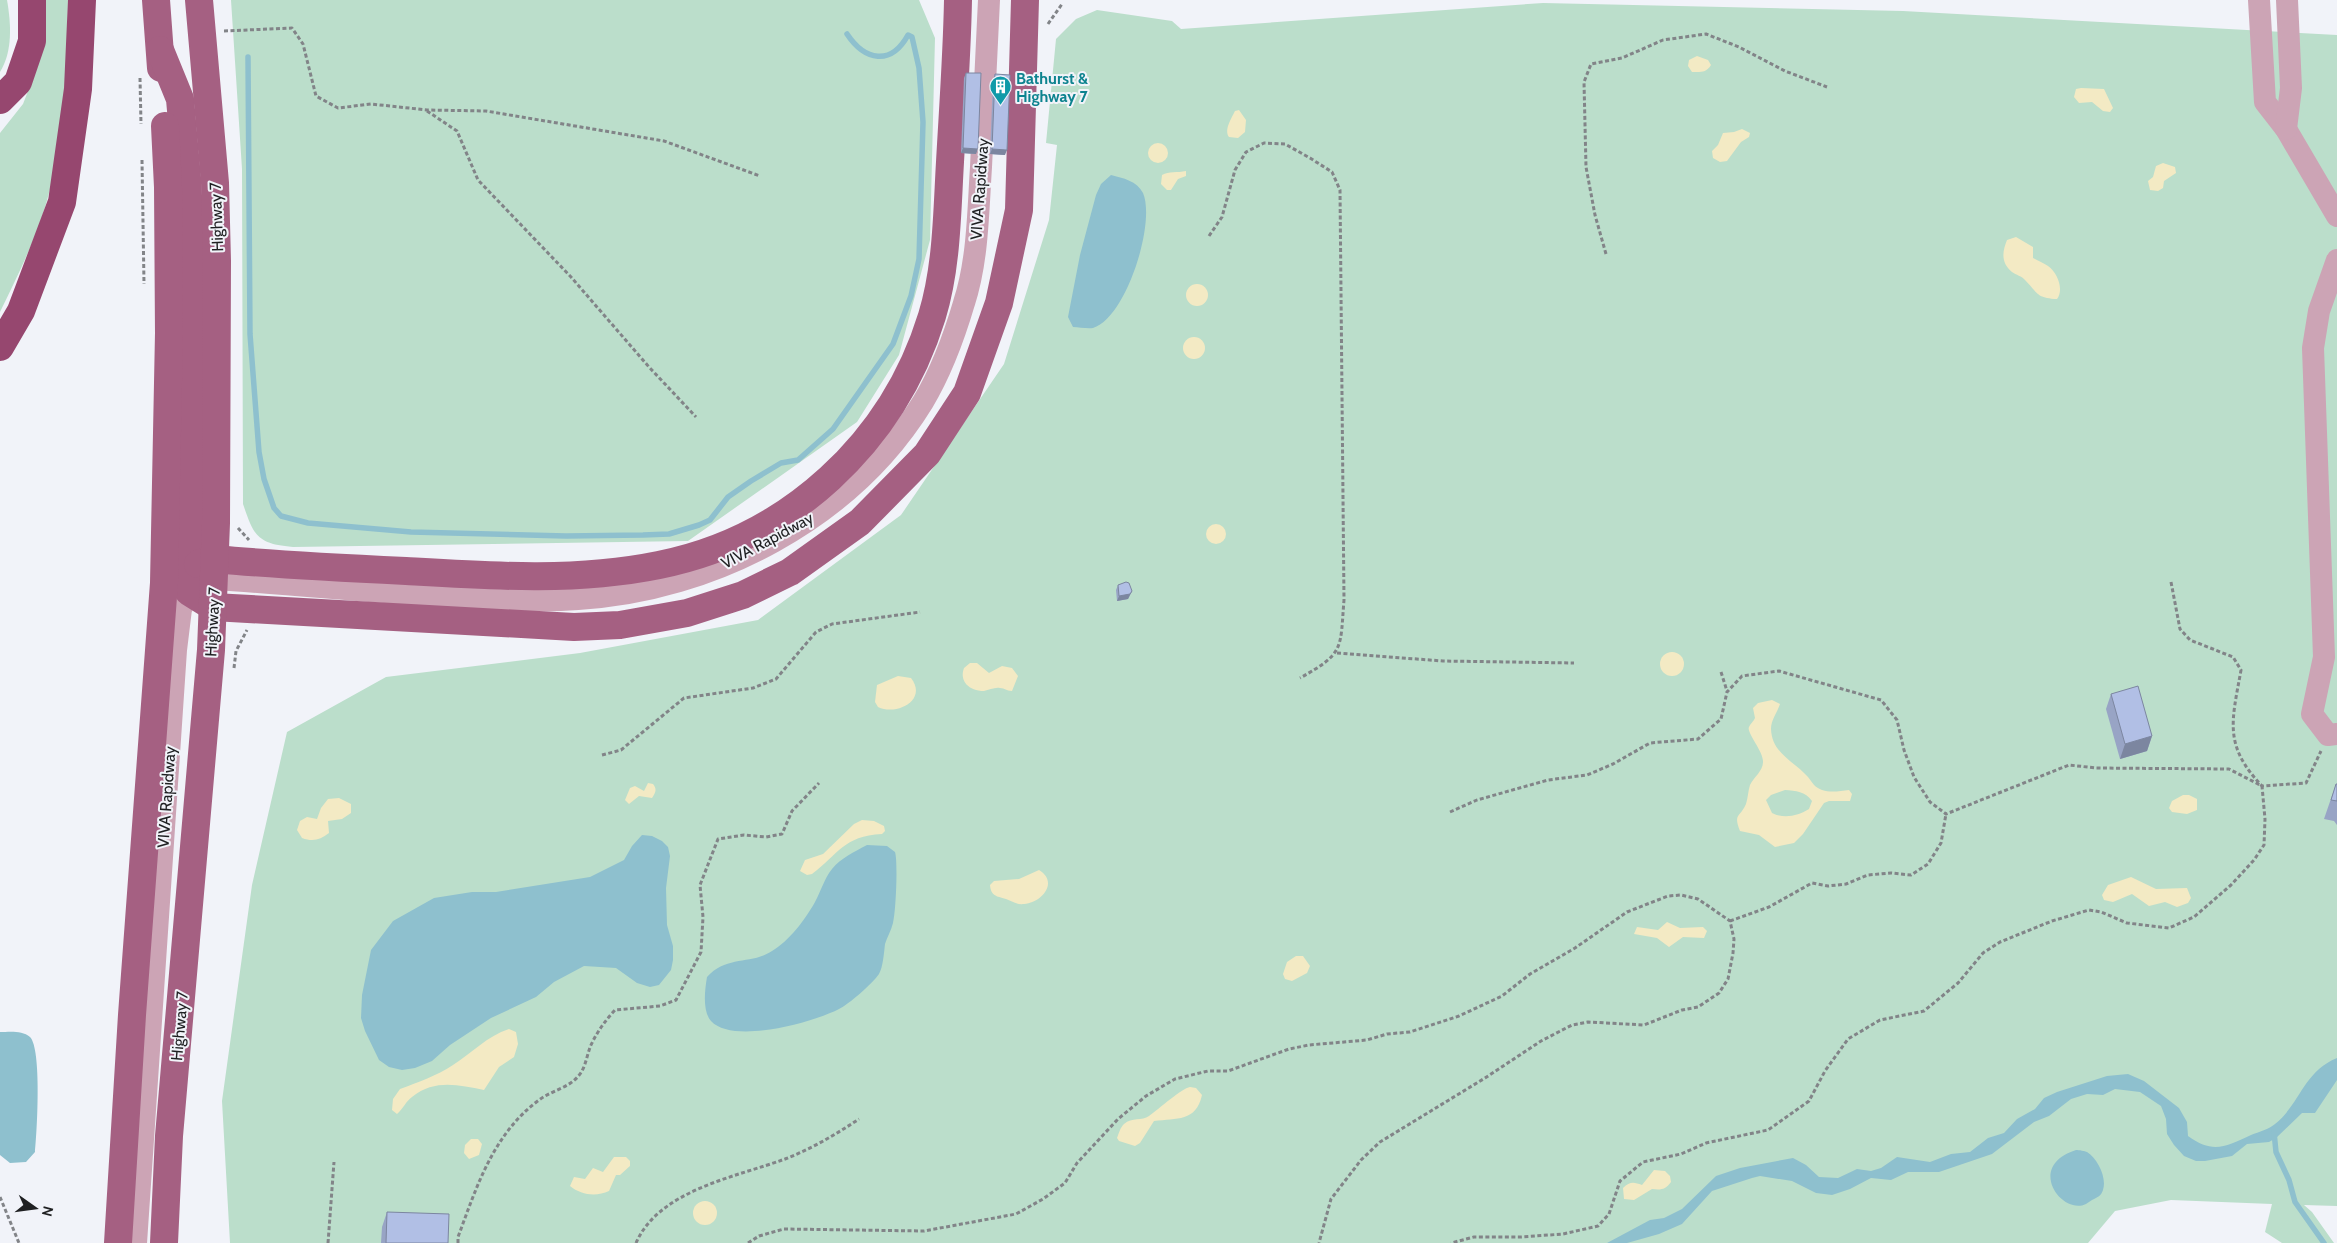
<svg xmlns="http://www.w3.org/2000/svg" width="2337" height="1243" viewBox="0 0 2337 1243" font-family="Cabin,sans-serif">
<rect width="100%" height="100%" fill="#f1f3f9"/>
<g fill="#bbdecb">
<path d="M0 0H7C11 23 13 51 0 72Z"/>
<path d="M43 0H68C67 68 66 138 46 204 35 241 17 277 0 312V133L23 104 37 68Z"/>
<path d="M231 0H919L935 38 930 240 899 355 857 422 688 541 293 547C257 544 254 536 243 504L242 169Z"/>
<polygon points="1543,3 1903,11 2337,35 2337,1206 2304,1205 2312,1212 2334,1243 2282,1243 2265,1232 2272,1204 2171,1200 2115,1211 2088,1243 230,1243 222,1101 252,885 287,732 386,677 580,653 758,620 901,515 1004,364 1049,220 1057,145 1046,143 1056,39 1076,19 1097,10 1172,21 1181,29"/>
</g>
<g fill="#f3eac4" fill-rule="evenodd">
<path d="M1697 56 1708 60 1711 65C1706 73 1701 72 1692 72L1688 66 1689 60Z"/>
<polygon points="2081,88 2104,89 2113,108 2110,112 2103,111 2092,102 2079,103 2074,97 2076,89"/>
<path d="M1239 110 1246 120 1245 132 1238 138 1229 137C1224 130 1231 119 1235 111Z"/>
<polygon points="1742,129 1750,133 1749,137 1741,142 1727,161 1720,162 1713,158 1712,151 1718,145 1723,133 1734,132"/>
<circle cx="1158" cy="153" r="10"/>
<polygon points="2163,163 2175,167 2176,173 2164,181 2163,188 2158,191 2150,190 2148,181 2153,177 2156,166"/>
<path d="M1186 171V176L1178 179 1171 190H1167L1161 184 1162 175C1169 171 1177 173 1186 171Z"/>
<path d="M2016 237 2033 247V258C2038 261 2044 263 2048 266 2058 273 2064 290 2057 299 2036 298 2038 293 2025 280 2022 276 2016 275 2012 272 2001 263 2002 252 2007 240Z"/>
<circle cx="1197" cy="295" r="11"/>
<circle cx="1194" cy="348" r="11"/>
<circle cx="1216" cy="534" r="10"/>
<circle cx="1672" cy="664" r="12"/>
<path d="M970 663H977L989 673 1002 666 1012 668 1018 676 1012 691C1006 691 1005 688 1000 688 995 687 989 690 984 691 969 691 959 681 964 668Z"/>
<path d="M898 676 911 678C928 700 897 716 878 707L875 702 877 685Z"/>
<path d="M1772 700 1780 704C1777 713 1771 720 1771 729 1772 754 1794 761 1808 777 1813 783 1814 787 1822 790 1831 793 1840 791 1849 790L1852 794 1850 801H1829L1824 803 1803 834 1794 843 1775 847 1759 835 1740 831C1733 813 1740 818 1746 804 1748 798 1748 791 1750 785 1754 777 1763 771 1763 762 1764 752 1746 732 1749 727 1750 724 1754 721 1755 718L1753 708 1758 703ZM1785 790C1796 791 1805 791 1812 801L1809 809C1798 816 1784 819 1772 813L1766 800 1771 795Z"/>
<path d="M648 783 653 784C657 789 656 792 652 798L639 796 629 804 625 800 630 788 635 786 644 791Z"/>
<polygon points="2183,795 2189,795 2197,799 2197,810 2187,814 2172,812 2169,808 2172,801"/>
<path d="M339 798 351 804V813L342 819 328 821 329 833C320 840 313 842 302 838L297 830 300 821 307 817 317 819 321 808 328 799Z"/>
<path d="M862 820 874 821 884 826 885 831 882 834C843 836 839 854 812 874L807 875 800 871 805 860 823 854 854 824Z"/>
<path d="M1039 870C1059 882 1042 903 1024 904 1017 905 1012 901 1006 899 996 896 991 896 990 885L994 881 1019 879Z"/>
<polygon points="2131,877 2156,889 2187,888 2191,898 2188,903 2177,907 2165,902 2149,906 2132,894 2113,902 2104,900 2102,895 2108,885"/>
<polygon points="1667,922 1680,928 1703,927 1707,931 1704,938 1683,937 1669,947 1657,938 1634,934 1637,927 1658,930"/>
<polygon points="1296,956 1303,956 1310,966 1307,973 1292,981 1285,979 1283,974 1287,962"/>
<path d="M509 1029 516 1032 518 1044 514 1057 499 1067 484 1090C458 1085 435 1079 412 1097 406 1101 403 1109 397 1114L392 1110 393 1099 400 1089C419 1082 436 1076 453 1065 472 1053 487 1036 509 1029Z"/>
<path d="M1190 1087 1196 1088 1202 1095C1196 1122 1177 1118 1154 1121L1140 1143 1135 1146 1119 1141 1117 1138C1119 1133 1120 1128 1124 1124 1132 1117 1142 1121 1149 1116 1159 1109 1182 1088 1190 1087Z"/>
<polygon points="471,1139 478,1139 482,1144 479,1155 469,1159 464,1153 465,1145"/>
<path d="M614 1157H626L630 1161V1166L620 1175H616L609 1191C596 1197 581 1195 570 1186L574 1177 585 1179 593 1168 603 1172Z"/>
<path d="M1654 1170 1665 1171 1670 1176 1671 1182C1665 1190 1661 1190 1652 1189L1634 1200 1624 1199 1623 1188C1630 1181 1634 1182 1642 1185Z"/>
<circle cx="705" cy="1213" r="12"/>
</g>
<g fill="#8ec0ce">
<path d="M1111 175C1123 178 1137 181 1143 193 1156 223 1126 318 1093 328 1087 329 1079 327 1073 327L1068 317 1080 255 1096 195 1101 184Z"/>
<polygon points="642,835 652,836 662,841 668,847 670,856 666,888 667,925 673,946 673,960 671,970 659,985 650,987 637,983 616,968 584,966 554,982 536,997 491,1018 450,1045 432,1061 415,1068 402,1070 389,1067 379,1060 365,1031 361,1018 362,995 371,950 393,921 434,898 472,892 496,892 590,877 624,860 632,846"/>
<path d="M867 845 887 846 895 852C898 861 896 912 893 923 891 931 887 937 885 944 884 953 883 967 879 974 873 983 848 1005 839 1009 814 1022 733 1045 711 1021 702 1011 705 989 707 977 727 955 751 965 772 951 789 941 805 920 815 902 821 891 824 879 832 869 841 858 854 852 867 845Z"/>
<path d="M0 1032C9 1032 22 1030 30 1037 42 1049 37 1133 35 1152L26 1162 10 1163 0 1155Z"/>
<path d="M2337 1058V1080L2315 1113H2302L2276 1138 2269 1142 2247 1144 2232 1156 2205 1161H2196L2184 1156 2174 1145 2167 1134 2166 1119 2161 1106 2140 1092 2115 1089 2103 1095 2087 1094 2071 1099 2049 1116 2034 1122 1992 1154 1939 1172H1908L1891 1180 1871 1178 1850 1189 1832 1195 1816 1193 1792 1181 1760 1176 1752 1178 1712 1191 1682 1224 1659 1234 1627 1243H1607L1650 1220 1664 1218 1682 1209 1716 1176 1740 1168 1793 1158 1806 1165 1819 1177 1838 1178 1857 1169 1871 1171 1881 1168 1897 1157 1930 1162 1951 1154 1970 1152 1988 1138 2004 1133 2017 1119 2035 1109 2044 1098 2057 1092 2107 1076 2128 1074 2144 1081 2179 1108 2187 1122 2188 1136C2213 1154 2225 1147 2251 1135 2259 1132 2269 1129 2275 1124 2301 1103 2303 1072 2337 1058Z"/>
<path d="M2076 1150C2079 1150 2085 1151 2087 1152 2098 1159 2107 1178 2103 1190 2101 1196 2098 1197 2092 1200 2090 1201 2088 1203 2086 1204 2062 1216 2025 1166 2076 1150Z"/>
</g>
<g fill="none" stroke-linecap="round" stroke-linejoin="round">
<g stroke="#8ec0ce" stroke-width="5.5">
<path d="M248 57 250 334 259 452 264 479 274 508 281 516 308 523 411 532 566 536 643 535 669 534 699 525 710 520 728 497 751 481 781 463 798 460 833 429 893 344 911 296 919 259 923 122 919 68 912 37 908 35C891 66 865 61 847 34"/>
<polyline points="2274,1132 2276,1152 2289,1180 2295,1202 2324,1243"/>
</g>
<g stroke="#828488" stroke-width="3" stroke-dasharray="4 2.5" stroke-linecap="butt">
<polyline points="1048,24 1062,4"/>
<polyline points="224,31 292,28 303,44 316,96 338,108 371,104 427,110 486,111 664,141 760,176"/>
<polyline points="140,78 141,124"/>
<polyline points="427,111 457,131 478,180 571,277 649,367 696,417"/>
<polyline points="142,160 144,284"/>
<path d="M1209 236 1222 217 1235 170 1246 152 1264 143 1285 144 1310 158 1332 172 1340 190 1344 600C1340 649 1345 653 1300 678"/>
<polyline points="1606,254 1595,215 1586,167 1584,82 1591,64 1622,58 1663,40 1706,34 1739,47 1785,71 1827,87"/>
<polyline points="238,528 249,540"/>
<path d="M2171 582 2180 629 2190 640 2233 657 2241 670C2232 721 2223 745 2262 786L2306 783 2321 751"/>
<polyline points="1337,653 1443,661 1574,663"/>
<polyline points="234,668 236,651 247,630"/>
<polyline points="1721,672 1727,691"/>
<polyline points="602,755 621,750 684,698 753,688 776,679 816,632 832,624 920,612"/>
<polyline points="1450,812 1477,800 1548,780 1587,775 1613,764 1650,743 1698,739 1721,719 1727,692 1742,676 1779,671 1881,700 1897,720 1904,750 1914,777 1930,802 1946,814 2069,765 2096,768 2229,769 2262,786 2265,819 2264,845 2254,860 2231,885 2194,917 2169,928 2127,923 2101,912 2089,910 2052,921 2000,942 1983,953 1958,983 1924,1011 1880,1020 1848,1039 1825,1071 1809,1101 1768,1130 1706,1143 1681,1154 1643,1162 1620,1181 1609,1214 1598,1226 1563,1234 1521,1237 1474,1237 1451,1243"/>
<polyline points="1730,921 1769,907 1812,883 1828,886 1846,884 1868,875 1891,873 1911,875 1928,864 1941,843 1946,814"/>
<polyline points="0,1197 19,1243"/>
<polyline points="328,1243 334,1162"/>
<path d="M458 1243V1237C477 1186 493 1134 539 1100 552 1090 570 1088 580 1074 586 1066 587 1054 591 1045 597 1032 605 1021 615 1010L660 1006 676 1000 701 952 703 917 700 885 718 839 744 835 766 837 782 834 792 811 819 783"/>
<path d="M636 1243C659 1190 736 1177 785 1159 811 1149 835 1135 859 1119"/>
<polyline points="748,1243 759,1236 784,1229 924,1231 1016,1214 1043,1199 1065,1183 1077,1163 1118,1119 1146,1096 1175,1079 1208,1071 1228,1071 1289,1049 1309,1045 1367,1040 1387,1034 1410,1032 1459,1016 1502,996 1530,974 1575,948 1627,912 1668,896 1681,895 1698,899 1730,921 1734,939 1733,953 1728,979 1719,993 1698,1007 1682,1010 1644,1025 1588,1022 1572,1025 1541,1041 1485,1078 1380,1142 1361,1160 1331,1199 1319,1243"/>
</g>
<g stroke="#cca4b5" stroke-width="22">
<polyline points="2259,0 2265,102 2286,129 2337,216"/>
<polyline points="2286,129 2291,88 2287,0"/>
<polyline points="2337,260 2319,311 2313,348 2324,657 2312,714 2328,735 2337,734"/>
<path d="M136 1243 176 650 181 609 189 592 214 579C296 584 377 593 458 597 498 599 538 602 578 599 713 591 851 519 923 402 941 372 954 337 964 303 978 260 978 212 981 167 984 111 986 56 989 0"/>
</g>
<g stroke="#a56082" stroke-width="28">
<polyline points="156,0 161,68"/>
<polyline points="160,50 180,99 187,178 192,269 194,404 189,592 213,607 574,627 620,625 687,613 743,595 790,572 860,522 927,454 967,393 999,303 1019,210 1025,0"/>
<path d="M198 564 215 559C278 565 342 568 406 571 490 576 576 582 659 565 789 539 893 443 932 316 947 267 947 213 950 162 953 108 957 54 958 0"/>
<polyline points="118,1243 132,1015 164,583 169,333 168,187 165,126"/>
<polyline points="164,1243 169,1136 211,650 216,523 217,261 215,183 199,0"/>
</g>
<g stroke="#96476f" stroke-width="28">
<polyline points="0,100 18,82 32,41 32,0"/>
<polyline points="0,347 21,311 62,202 78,89 82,0"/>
</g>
</g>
<g fill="#98a4c5">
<polygon points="966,73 976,154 961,153 964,78"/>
<polygon points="995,74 1005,155 990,154 993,79"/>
<polygon points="1118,585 1132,591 1128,599 1117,601 1116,590"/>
<polygon points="2111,694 2152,736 2147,751 2120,759 2106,709"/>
<polygon points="2336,784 2337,784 2337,825 2334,821 2324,819"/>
<polygon points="387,1212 448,1243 381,1243 382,1227"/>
</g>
<g fill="#7c86a0">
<polygon points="963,148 978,149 976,154 961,153"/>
<polygon points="992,149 1007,150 1005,155 990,154"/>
<polygon points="1132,591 1128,599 1117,601 1119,596"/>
<polygon points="2152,736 2147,751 2120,759 2125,744"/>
</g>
<g fill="#b1bfe5" stroke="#7c86a0">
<polygon points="966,73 981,73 978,149 963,148"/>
<polygon points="995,74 1010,75 1007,150 992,149"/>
<polygon points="1126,582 1129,583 1132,591 1130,594 1119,596 1118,585"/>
<polygon points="2138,686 2152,736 2125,744 2111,694"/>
<polygon points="2336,784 2337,784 2337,801 2331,800"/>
<polygon points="387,1212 449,1214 448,1243 386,1243"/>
</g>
<defs>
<symbol id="building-pin" viewBox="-11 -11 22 30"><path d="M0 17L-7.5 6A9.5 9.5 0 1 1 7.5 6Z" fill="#0f9aa8" stroke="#f1f3f9"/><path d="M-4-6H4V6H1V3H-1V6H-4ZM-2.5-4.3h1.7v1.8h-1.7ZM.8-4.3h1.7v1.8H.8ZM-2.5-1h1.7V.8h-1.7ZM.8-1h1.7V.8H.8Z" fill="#fff"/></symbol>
</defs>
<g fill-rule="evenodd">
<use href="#building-pin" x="988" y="74" width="25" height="34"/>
</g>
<g text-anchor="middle" stroke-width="4" stroke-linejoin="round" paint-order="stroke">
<g font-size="16" font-weight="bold" fill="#0d838f" stroke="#f1f3f9" text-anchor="start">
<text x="1016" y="84">Bathurst &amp;<tspan x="1016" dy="18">Highway 7</tspan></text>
</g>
<g font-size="16" fill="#1f2022" stroke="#f1f3f9">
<text transform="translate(979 189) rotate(-86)" y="6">VIVA Rapidway</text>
<text transform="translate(216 217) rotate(-92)" y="6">Highway 7</text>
<text transform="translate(767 540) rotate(-28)" y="6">VIVA Rapidway</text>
<text transform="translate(212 622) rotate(-87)" y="6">Highway 7</text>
<text transform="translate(166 797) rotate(-86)" y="6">VIVA Rapidway</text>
<text transform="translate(179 1026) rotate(-85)" y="6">Highway 7</text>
</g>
</g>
<g transform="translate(35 1208) rotate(104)" stroke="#f1f3f9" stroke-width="4" paint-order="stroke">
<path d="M0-4L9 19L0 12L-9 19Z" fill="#1f2022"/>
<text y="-8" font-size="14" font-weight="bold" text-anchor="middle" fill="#1f2022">N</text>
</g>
</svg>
